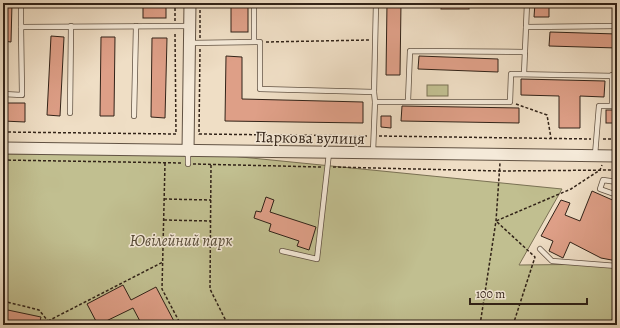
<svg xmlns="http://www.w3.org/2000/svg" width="620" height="328" viewBox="0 0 620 328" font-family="Alegreya,serif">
<rect width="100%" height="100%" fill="#efdec5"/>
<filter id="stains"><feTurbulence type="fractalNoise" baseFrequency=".005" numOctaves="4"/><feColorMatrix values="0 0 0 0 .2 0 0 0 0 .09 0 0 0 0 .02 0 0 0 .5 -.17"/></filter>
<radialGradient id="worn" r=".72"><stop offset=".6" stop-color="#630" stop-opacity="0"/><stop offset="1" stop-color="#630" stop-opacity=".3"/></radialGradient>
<g fill="#c1bf90" stroke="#7a7154">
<rect x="427" y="85" width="21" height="11"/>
<polygon points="3,154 211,154 562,189 519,265 617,264 617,325 3,325"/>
</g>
<g fill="#de9f87" stroke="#322318">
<polygon points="3,3 12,3 11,42 3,41"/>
<rect x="143" y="3" width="23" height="15"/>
<rect x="231" y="3" width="17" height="29"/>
<polygon points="387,3 401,3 400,75 386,75"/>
<rect x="441" y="3" width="28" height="6"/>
<polygon points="535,3 549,3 549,17 534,17"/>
<polygon points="550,32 617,34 617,48 549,46"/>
<polygon points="51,36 64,37 60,116 47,115"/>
<polygon points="101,37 115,37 114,116 100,116"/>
<polygon points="152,38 167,38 165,118 151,117"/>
<polygon points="226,56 242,57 242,99 363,102 363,123 225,121"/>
<polygon points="419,56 498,59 498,72 418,69"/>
<polygon points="521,79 605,81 604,97 580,96 580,128 559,128 559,96 521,95"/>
<polygon points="3,103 25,103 25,122 3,121"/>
<polygon points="402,106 519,108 519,123 401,121"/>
<rect x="606" y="110" width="11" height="13"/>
<polygon points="381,116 391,116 391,128 381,127"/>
<polygon points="592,191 617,202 617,261 601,258 570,242 563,258 549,251 553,241 541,236 561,200 570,203 565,215 580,221"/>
<polygon points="266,197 274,200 270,212 316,227 309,250 297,246 299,241 269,231 271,224 254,218 256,211 261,212"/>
<polygon points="123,285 131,300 156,287 176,325 142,325 133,308 98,325 87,304"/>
<polygon points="3,309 41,317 39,325 25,325 3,319"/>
</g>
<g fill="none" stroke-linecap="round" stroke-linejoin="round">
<defs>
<g id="service">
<polyline points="21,3 21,27"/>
<polyline points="526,27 527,3"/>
<polyline points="254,41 254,3"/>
<polyline points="190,43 260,42 260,89 374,92 375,102"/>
<polyline points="524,74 526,27 617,26"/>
<polyline points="612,75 612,106"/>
<polyline points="374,92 376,3"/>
<polyline points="3,94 22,95 21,27 190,26"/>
<polyline points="408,101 410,51 525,52"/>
<polyline points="70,113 71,26"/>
<polyline points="134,116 136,26"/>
<polyline points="373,152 375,102 510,102 511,74 617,76"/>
<polyline points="595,155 599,106 617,106"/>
<polyline points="188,164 188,151"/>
<polyline points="617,182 603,180 600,189 617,195"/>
<polyline points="540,249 552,261 617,266"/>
<polyline points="282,251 317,259 329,153"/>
</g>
<g id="tertiary">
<polyline points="3,148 617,156"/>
<polyline points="188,151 190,3"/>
</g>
</defs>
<use href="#service" stroke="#615243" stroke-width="6"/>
<use href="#tertiary" stroke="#615243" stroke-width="13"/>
<g stroke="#322318" stroke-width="1.5" stroke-dasharray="3 2" stroke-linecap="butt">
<polyline points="175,21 175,3"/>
<polyline points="200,38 200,3"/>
<polyline points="266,42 370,40"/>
<polyline points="200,49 199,134 367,136"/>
<polyline points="516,104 547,115 551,138"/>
<polyline points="3,132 176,134 175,33"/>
<polyline points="379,136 591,139"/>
<polyline points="603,139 617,139"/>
<polyline points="3,160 181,163"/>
<polyline points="165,163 162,289 181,325"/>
<polyline points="193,164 321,167"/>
<polyline points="211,165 210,289 228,325"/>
<polyline points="333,167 499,171 617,170"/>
<polyline points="164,199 211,200"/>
<polyline points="164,220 210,221"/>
<polyline points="3,301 39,310 48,321"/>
<polyline points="51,325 48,321 163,262"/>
<polyline points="480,325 496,221 500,163"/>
<polyline points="513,325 535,257 496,221 571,189 600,170 602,165"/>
<polyline points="602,325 617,318"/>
</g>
<use href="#service" stroke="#f5ead9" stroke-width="4.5"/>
<use href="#tertiary" stroke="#f5ead9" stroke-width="11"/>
</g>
<g text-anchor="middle" stroke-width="3" stroke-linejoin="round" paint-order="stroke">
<g font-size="16" fill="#322318" stroke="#f5ead9">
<text transform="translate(310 137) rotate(1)" y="6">Паркова вулиця</text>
</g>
<g font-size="16" font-style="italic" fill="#564a36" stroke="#f5ead9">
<text x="181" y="246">Ювілейний парк</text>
</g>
</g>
<rect width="620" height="328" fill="none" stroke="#efdec5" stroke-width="16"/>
<rect x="4" y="4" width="612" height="320" fill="none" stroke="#322318" stroke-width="2"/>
<rect x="8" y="8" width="604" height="312" fill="none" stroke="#322318"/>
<path d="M470 298v6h117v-6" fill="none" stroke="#322318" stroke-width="2"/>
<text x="476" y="298" font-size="12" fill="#322318" stroke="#f5ead9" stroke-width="3" paint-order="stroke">100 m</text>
<rect width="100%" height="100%" filter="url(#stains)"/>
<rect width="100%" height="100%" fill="url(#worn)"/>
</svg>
